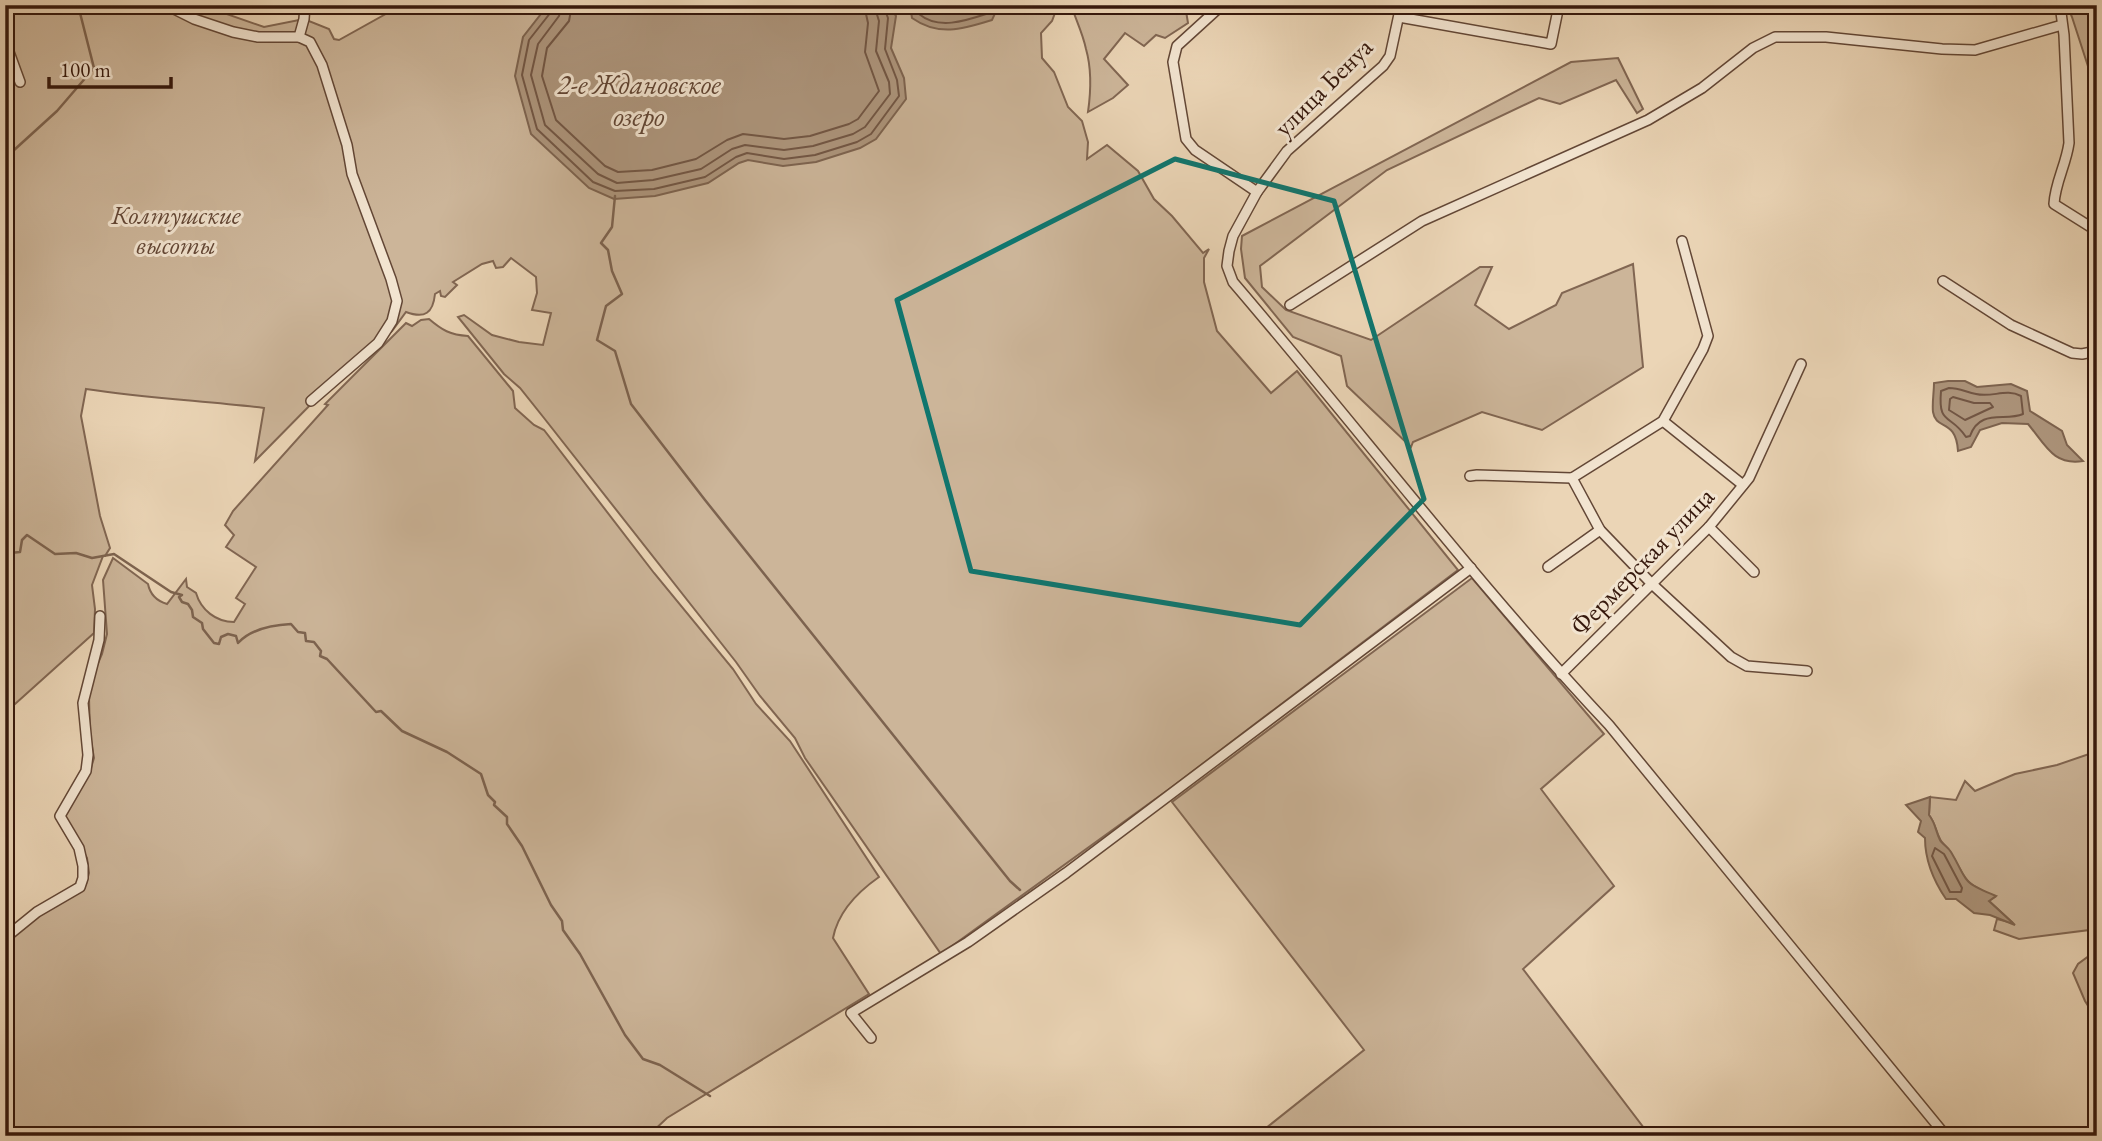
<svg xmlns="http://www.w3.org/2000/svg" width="2102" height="1141" viewBox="0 0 2102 1141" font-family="'EB Garamond',serif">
<rect width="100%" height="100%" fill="#ebd5b6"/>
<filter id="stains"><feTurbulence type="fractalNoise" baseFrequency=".00286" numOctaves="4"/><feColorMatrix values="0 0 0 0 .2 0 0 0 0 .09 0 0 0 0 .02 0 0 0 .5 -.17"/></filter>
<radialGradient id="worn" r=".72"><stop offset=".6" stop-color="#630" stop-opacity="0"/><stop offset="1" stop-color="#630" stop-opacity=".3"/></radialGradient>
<g fill="#ccb599" stroke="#816652" stroke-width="2">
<path d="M5 5H201L264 27 304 19 329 29 334 39 339 40 402 5H1058L1052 21 1041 33 1042 58 1054 72 1068 107 1082 121 1088 142 1087 159 1107 145 1138 171 1154 199 1172 216 1203 253 1209 249 1204 258V282L1217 331 1271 393 1297 371 1458 570 1172 787 941 954 805 758 795 738 760 696 736 662 544 418 520 388 504 374 458 317 464 315 492 335 519 342 543 345 551 313 532 310 537 293 536 277 511 258 503 267 496 268 493 261 482 264 453 282 457 285 445 297 441 296 440 291 435 294C433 313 425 319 406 312L392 331 321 394 255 461 264 408C205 401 145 398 86 389L81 416 100 516 110 548 105 556H103L92 585 95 609 94 633 5 713Z"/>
<path d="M1071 5 1112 8 1117 5H1185L1188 23 1165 38 1156 35 1144 46 1125 33 1104 59 1128 85 1113 98 1088 112C1091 91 1092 70 1086 49 1083 34 1076 20 1071 5Z"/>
<polygon points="2067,5 2097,5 2097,94 2072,17"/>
<polygon points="1618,58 1643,109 1637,113 1616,80 1560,104 1539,98 1387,170 1260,266 1262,287 1286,310 1371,340 1480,267 1492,267 1475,305 1509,329 1556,305 1562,293 1633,264 1643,367 1542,430 1482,412 1413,442 1411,447 1347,386 1341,356 1293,337 1245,278 1241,249 1242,236 1571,62"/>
<path d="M429 319C442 330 450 335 468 336L513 391 515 408 534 425 544 430 654 573 733 669 756 704 790 741 879 877C859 891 838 912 833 938L869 994 667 1118 648 1136H5V942L31 920 86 884 89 873 87 858 65 817 66 813 90 771 94 758 90 735 89 697 93 675 102 654 107 634 103 580 113 558 148 584C150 594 157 601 167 604L186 579 187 587 196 593C201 610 216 622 234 622L245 604 236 598 256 567 226 547 234 535 225 525 233 511 328 405 325 404 406 323 412 326 421 320Z"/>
<polygon points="1472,578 1604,734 1541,789 1614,886 1523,969 1650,1136 1256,1136 1364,1050 1172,802"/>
<path d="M2089 754H2097V929L2019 939 1994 930 1997 919 2013 923 1989 901 1995 897C1959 880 1969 881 1950 852 1948 847 1942 844 1940 839 1935 830 1936 824 1929 815L1930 797 1956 800 1965 781 1975 791 2015 774 2057 765Z"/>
<polygon points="2097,950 2097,1013 2094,1015 2085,1001 2073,973 2078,964"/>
</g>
<g fill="#ad957c" stroke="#7d634f" stroke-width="2">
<polygon points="548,5 888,5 896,16 891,48 904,78 906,99 876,139 860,148 816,162 783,166 748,160 739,163 708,183 655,196 614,199 589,188 531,134 515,76 523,37"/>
<path d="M910 5H999L992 20C963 29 939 37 912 18Z"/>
<path d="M1948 381H1965L1977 387 2011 384 2027 391 2030 411 2062 431 2067 445 2083 461C2053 466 2045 444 2028 424L2002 423 1980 430 1971 447 1958 451C1956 418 1936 431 1933 412 1932 403 1934 392 1934 383Z"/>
<path d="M1930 797 1929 815C1936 824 1935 830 1940 840 1942 844 1948 847 1951 852 1969 882 1959 881 1996 896L1989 901 2015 925 1990 915 1974 913 1956 899H1946C1933 880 1925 861 1925 838L1918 832 1921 821 1906 805Z"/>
</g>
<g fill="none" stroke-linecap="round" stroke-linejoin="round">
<g stroke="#725644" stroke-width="2">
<polyline points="553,5 551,12 529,40 522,75 537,129 593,182 615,191 654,189 705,177 736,157 747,153 784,159 815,155 857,142 871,134 899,96 897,80 885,49 888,18 883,5"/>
<polyline points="562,5 559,16 538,44 531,75 545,125 598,174 617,183 653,180 701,169 732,149 745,145 784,150 813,146 853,134 865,127 890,94 889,82 876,51 879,21 874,5"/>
<polyline points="572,5 569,21 547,48 542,76 556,120 605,166 618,172 652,170 696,159 727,140 743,134 784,139 810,136 849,124 858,119 879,91 865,52 868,23 864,5"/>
<path d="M917 5 919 14C938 30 965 21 986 14L991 5"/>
<path d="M1949 388C1959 388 1966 392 1976 394 1992 398 2006 388 2021 396L2023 414C2005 422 1980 408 1970 436L1966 437C1950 413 1938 426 1941 391Z"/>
<polygon points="1953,397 1974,403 1990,403 1993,407 1965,420 1949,410 1950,399"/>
<polygon points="1935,848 1944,854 1962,888 1961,892 1950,892 1932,856"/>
</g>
<g stroke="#7d634f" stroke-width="2.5">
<polyline points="5,188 7,165 13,151 57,111 94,68 78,5"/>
<polyline points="615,196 612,227 601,243 608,250 612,271 622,294 606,306 597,340 615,351 631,404 705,500 1010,881 1020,890"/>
<path d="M5 550 10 553 20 552 22 540 27 535 55 554 76 553 92 558 114 554 171 592 182 595 179 597 182 602 188 604 192 610 193 617 202 623 203 629 214 643 219 644 221 637 228 634 236 636 238 643C251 629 272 625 291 624L298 632 305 633 306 641 314 642 321 651 320 656 327 659 376 712 381 711 402 731 447 752 481 774 488 795 495 802 494 805 507 817V824L522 846 551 905 562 921 563 930 580 954 625 1035 643 1059 660 1065 710 1096"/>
</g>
<defs>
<g id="minor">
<polyline points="166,5 194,19 233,32 258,37 299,37 310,42 322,65 347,145 352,174 391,279 397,301 392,321 378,343 311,401"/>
<polyline points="1222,5 1177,46 1173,62 1186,139 1195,150 1257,192"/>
<path d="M1401 5 1390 56 1383 66 1287 151 1257 192 1233 236 1229 251 1227 266 1233 282C1359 429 1476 583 1609 725L1946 1136"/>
<path d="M2060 5 2064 35 2069 143C2066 165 2055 183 2054 204L2097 231"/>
<polyline points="1399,17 1551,44 1559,5"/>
<polyline points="299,37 304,19 305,5"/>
<polyline points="5,41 20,82"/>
<polyline points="1943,281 2011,325 2072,353 2082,354 2097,351"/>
<polyline points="1290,305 1422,221 1648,120 1702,88 1753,48 1775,37 1826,37 1942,49 1975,50 2062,25"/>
<polyline points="1663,421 1743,485"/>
<polyline points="1470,476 1477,475 1572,478"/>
<polyline points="1572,478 1600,530 1652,584 1731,657 1747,666 1807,671"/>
<polyline points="1572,478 1663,421 1703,349 1708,336 1682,241"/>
<polyline points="1709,527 1754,572"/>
<polyline points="1548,567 1600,530"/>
<polyline points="1561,674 1709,527 1749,478 1801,364"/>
<polyline points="5,938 37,912 80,887 83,878 83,866 79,848 60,816 86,771 88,755 83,703 99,640 100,616"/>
<polyline points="871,1038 851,1013 968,942 1066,873 1471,568"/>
</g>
</defs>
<use href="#minor" stroke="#634736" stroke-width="12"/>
<use href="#minor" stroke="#f2e4d0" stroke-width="9"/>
</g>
<path fill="none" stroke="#0f766e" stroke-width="5" stroke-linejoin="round" d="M1175 159 1334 201 1424 499 1300 625 971 571 897 300Z"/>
<g text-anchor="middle" stroke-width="6" stroke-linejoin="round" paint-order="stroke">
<g font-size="26" fill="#36180c" stroke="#f2e4d0">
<text transform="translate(1323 87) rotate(-45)" y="9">улица Бенуа</text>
<text transform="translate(1642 561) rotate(-46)" y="9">Фермерская улица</text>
</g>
<g font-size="26" font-style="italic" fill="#634736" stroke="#f2e4d0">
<text x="176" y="224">Колтушские<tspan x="176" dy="30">высоты</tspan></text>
</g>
<g font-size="28" font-style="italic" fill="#604433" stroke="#f2e4d0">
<text x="639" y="94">2-е Ждановское<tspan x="639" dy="32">озеро</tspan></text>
</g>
</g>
<rect width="2102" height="1141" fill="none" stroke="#ebd5b6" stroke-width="28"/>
<rect x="7" y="7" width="2088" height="1127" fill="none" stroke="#36180c" stroke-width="3.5"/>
<rect x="14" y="14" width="2074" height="1113" fill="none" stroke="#36180c" stroke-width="2"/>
<path d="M49 77v10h122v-10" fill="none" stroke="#36180c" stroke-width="3.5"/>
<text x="60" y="77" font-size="21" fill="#36180c" stroke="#f2e4d0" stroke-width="5" paint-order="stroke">100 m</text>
<rect width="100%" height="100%" filter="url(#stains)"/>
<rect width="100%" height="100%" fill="url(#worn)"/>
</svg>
